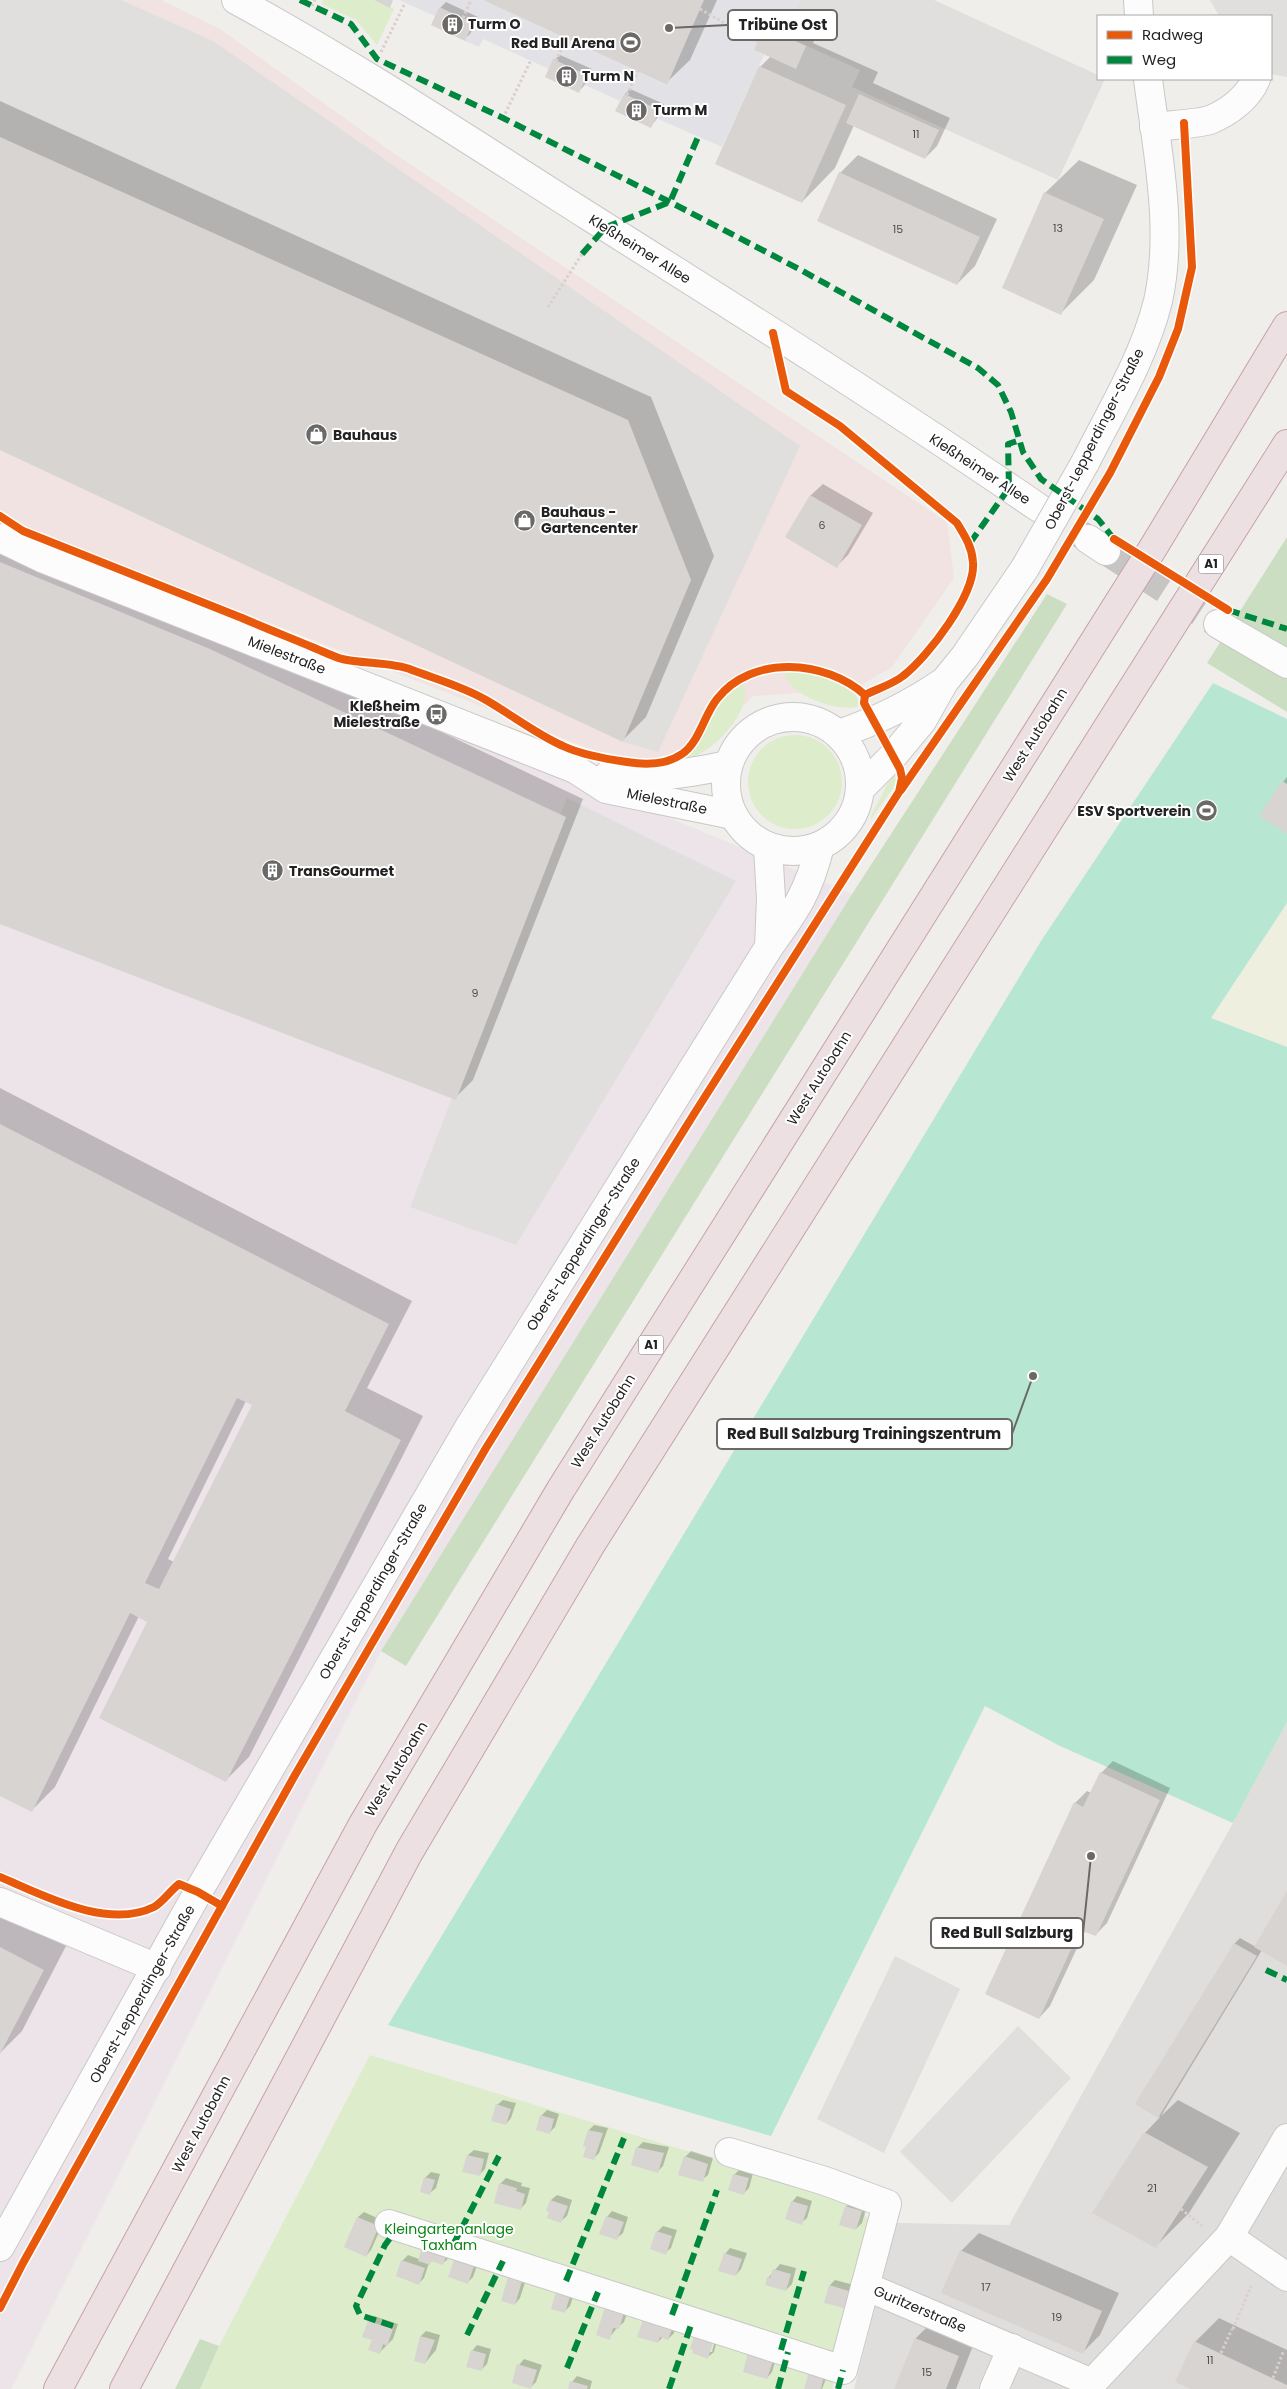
<svg xmlns="http://www.w3.org/2000/svg" width="1287" height="2389" viewBox="0 0 1287 2389" font-family="Poppins,sans-serif">
<rect width="100%" height="100%" fill="#f0eeeb"/>
<polygon fill="#dfdedc" points="1287,1722 1287,2389 854,2389 897,2223 1009,2225 1233,1823"/>
<polygon fill="#f1e3e1" points="0,0 161,0 220,29 395,154 947,522 954,578 892,667 854,689 753,696 691,760 633,766 21,525 0,510"/>
<polygon fill="#ede4e9" points="0,539 852,894 381,1651 11,2389 0,2389"/>
<polygon fill="#efefdf" points="1287,903 1287,1047 1211,1018"/>
<g fill="#ddeccb">
<polygon points="323,0 374,0 394,9 377,45 356,20 322,4"/>
<path d="M784 669C800 669 867 683 857 707 835 711 786 696 784 669Z"/>
<path d="M743 683C757 710 704 763 679 760 696 752 699 736 708 720 717 705 729 694 743 683Z"/>
<circle cx="795" cy="782" r="47"/>
<polygon points="892,775 895,776 896,784 871,819 871,816"/>
<polygon points="370,2055 859,2203 872,2227 832,2389 200,2389 219,2346"/>
</g>
<g fill="#cbdec1">
<polygon points="1287,537 1287,712 1207,663"/>
<polygon points="1047,594 1067,604 406,1666 381,1651 852,894"/>
<polygon points="200,2339 219,2346 200,2389 175,2389"/>
</g>
<polygon fill="#b7e6d2" points="1213,683 1287,719 1287,903 1211,1018 1287,1047 1287,1722 1233,1823 1060,1746 985,1706 771,2136 388,2025 1041,941"/>
<g fill="#e0dfde">
<polygon points="0,0 121,0 213,41 800,446 658,752 623,742 691,580 628,420 0,137"/>
<polygon points="800,0 934,0 1098,75 1098,79 1105,79 1058,180 852,87 860,70 783,35"/>
<polygon points="1210,0 1287,0 1287,77 1271,74 1271,16 1219,16"/>
<polygon points="567,798 736,881 516,1245 410,1207"/>
<polygon points="895,1956 960,1989 884,2153 817,2119"/>
<polygon points="1018,2026 1071,2078 952,2203 900,2152"/>
</g>
<polygon fill="#e2e1e5" points="399,0 483,0 666,85 704,0 800,0 783,35 764,27 754,50 764,55 722,147 656,118 659,110 627,95 624,94 620,101 583,84 587,75 554,60 549,69 483,39 479,47 465,41 473,23 463,18 439,7 435,16"/>
<g fill="#0003" fill-rule="evenodd">
<polygon points="485,0 717,0 690,60 666,83"/>
<polygon points="446,2 478,17 470,34 464,39 440,8"/>
<polygon points="777,16 817,34 813,43 878,72 873,83 950,118 937,146 925,158 854,125 835,168 802,202 760,67 771,56 755,49 765,27"/>
<polygon points="560,55 592,69 584,86 579,91 554,60"/>
<polygon points="630,89 664,104 656,120 651,126 617,110 625,94"/>
<polygon points="0,101 651,397 714,556 646,717 623,740 0,448"/>
<polygon points="858,155 997,219 975,266 957,284 840,173"/>
<polygon points="1079,160 1137,185 1094,280 1061,313 1045,193"/>
<polygon points="823,484 873,513 848,555 836,567 786,537 811,495"/>
<polygon points="0,537 228,631 583,799 473,1080 455,1098 0,922"/>
<polygon points="1287,777 1287,832 1283,782"/>
<path d="M0 1088 412 1301 367 1388 423 1416 249 1757 226 1780 148 1621 139 1616 55 1787 32 1810 0 1795ZM246 1401 254 1405 174 1562 168 1559Z"/>
<polygon points="1113,1761 1170,1788 1107,1923 1095,1935 1085,1931 1050,2006 1039,2018 1075,1803 1087,1791 1091,1793 1101,1773"/>
<polygon points="1287,1894 1287,1965 1262,1950 1161,2116 1178,2100 1240,2133 1189,2213 1156,2246 1145,2133 1160,2117 1137,2103 1235,1943 1240,1938 1256,1947"/>
<polygon points="0,1912 66,1946 22,2031 0,2053"/>
<polygon points="503,2100 516,2103 511,2118 506,2124 497,2105"/>
<polygon points="547,2110 559,2114 555,2127 549,2133 541,2116"/>
<polygon points="594,2125 608,2128 599,2153 594,2158 587,2146 589,2130"/>
<polygon points="643,2142 669,2147 663,2166 658,2171 637,2148"/>
<polygon points="474,2150 489,2153 485,2169 479,2175 464,2171 468,2155"/>
<polygon points="691,2151 713,2158 708,2175 702,2180 685,2157"/>
<polygon points="740,2169 753,2173 749,2188 743,2194 734,2175"/>
<polygon points="431,2172 440,2174 436,2188 430,2193 425,2178"/>
<polygon points="506,2178 522,2183 521,2186 530,2188 526,2203 521,2208 500,2184"/>
<polygon points="557,2195 572,2200 567,2216 561,2221 547,2210 551,2200"/>
<polygon points="797,2196 812,2201 807,2218 801,2223 792,2202"/>
<polygon points="851,2201 867,2206 862,2223 856,2229 846,2207"/>
<polygon points="612,2211 628,2217 623,2233 617,2238 607,2217"/>
<polygon points="364,2212 384,2221 371,2250 366,2256 358,2217"/>
<polygon points="663,2226 677,2230 671,2248 665,2253 657,2232"/>
<polygon points="979,2233 1119,2293 1100,2335 1083,2352 961,2251"/>
<polygon points="453,2242 449,2258 443,2263 433,2260 429,2263 424,2278 419,2283 402,2261 408,2255 419,2259"/>
<polygon points="730,2248 747,2253 741,2269 736,2275 725,2254"/>
<polygon points="461,2255 479,2260 473,2277 468,2282 450,2276 455,2260"/>
<polygon points="780,2264 796,2268 792,2284 786,2290 768,2278"/>
<polygon points="514,2272 527,2276 520,2298 515,2304 509,2278"/>
<polygon points="835,2280 854,2285 849,2301 843,2307 830,2285"/>
<polygon points="563,2287 575,2291 570,2306 564,2312"/>
<polygon points="629,2308 624,2322 617,2328 609,2338 597,2334"/>
<polygon points="374,2316 398,2324 393,2339 380,2352 373,2339 369,2322"/>
<polygon points="1219,2318 1287,2350 1287,2389 1193,2389 1177,2381 1195,2342"/>
<polygon points="934,2320 976,2338 956,2389 895,2389 916,2338"/>
<polygon points="677,2323 674,2333 668,2339 663,2337 658,2342 639,2336"/>
<polygon points="426,2331 440,2335 436,2350 425,2363 416,2360 421,2336"/>
<path d="M700 2331 718 2336 714 2352 708 2357 693 2353 694 2349 692 2348 695 2337ZM714 2336H716L712 2352H709Z"/>
<polygon points="477,2345 491,2349 487,2364 481,2370 472,2351"/>
<polygon points="755,2348 777,2355 772,2372 767,2378"/>
<polygon points="524,2359 542,2365 536,2382 531,2387 519,2365"/>
<polygon points="829,2371 822,2389 808,2389"/>
<polygon points="577,2376 592,2381 590,2389 569,2389 572,2382"/>
</g>
<g fill="#d7d4d2" fill-rule="evenodd">
<polygon points="374,0 393,0 390,8"/>
<polygon points="483,0 704,0 667,85"/>
<polygon points="439,7 473,23 465,41 431,25"/>
<polygon points="764,27 806,46 796,69 754,50"/>
<polygon points="553,59 587,75 579,93 545,77"/>
<polygon points="759,66 846,105 802,203 715,164"/>
<polygon points="624,94 660,110 651,128 615,111"/>
<polygon points="859,94 939,130 925,159 846,123"/>
<polygon points="0,137 628,420 691,580 623,742 0,450"/>
<polygon points="839,172 980,237 957,285 817,221"/>
<polygon points="1044,192 1104,219 1061,315 1002,288"/>
<polygon points="810,495 862,525 837,568 785,537"/>
<polygon points="0,562 210,649 566,817 456,1100 0,924"/>
<polygon points="1282,781 1287,784 1287,834 1259,816"/>
<path d="M0 1124 389 1324 345 1411 401 1440 226 1782 99 1718 147 1622 130 1613 32 1812 0 1796ZM237 1398 252 1405 159 1589 145 1583Z"/>
<polygon points="1100,1772 1160,1800 1096,1936 1080,1930 1039,2019 985,1994 1074,1802 1083,1807"/>
<polygon points="1287,1891 1287,1966 1254,1947"/>
<polygon points="1234,1943 1257,1956 1158,2118 1135,2104"/>
<polygon points="0,1947 44,1970 0,2054"/>
<polygon points="496,2104 511,2109 506,2125 491,2121"/>
<polygon points="540,2115 554,2119 550,2134 536,2130"/>
<polygon points="588,2130 603,2133 594,2160 583,2157 586,2147 583,2146"/>
<polygon points="1144,2132 1208,2167 1156,2248 1092,2213"/>
<polygon points="636,2147 664,2153 658,2173 631,2165"/>
<polygon points="467,2155 484,2159 480,2176 462,2172"/>
<polygon points="684,2156 708,2164 703,2182 678,2175"/>
<polygon points="733,2174 749,2178 744,2195 728,2190"/>
<polygon points="424,2177 435,2180 430,2195 420,2192"/>
<polygon points="499,2183 517,2188 516,2191 525,2194 521,2210 494,2203"/>
<polygon points="550,2200 568,2206 561,2223 547,2218 549,2212 546,2211"/>
<polygon points="791,2201 808,2206 802,2225 785,2219"/>
<polygon points="845,2206 862,2211 856,2230 839,2225"/>
<polygon points="606,2216 624,2222 617,2240 599,2234"/>
<polygon points="357,2217 379,2226 366,2257 344,2247"/>
<polygon points="656,2231 672,2236 666,2255 650,2249"/>
<polygon points="424,2240 449,2247 443,2265 431,2261 430,2265 418,2261"/>
<polygon points="960,2250 1102,2311 1083,2354 941,2293"/>
<polygon points="724,2253 742,2259 736,2276 718,2271"/>
<polygon points="401,2260 425,2268 419,2285 396,2276"/>
<polygon points="454,2260 474,2266 468,2284 448,2277"/>
<polygon points="773,2269 791,2274 786,2291 765,2285 767,2277 770,2278"/>
<polygon points="508,2277 522,2281 515,2305 501,2301"/>
<polygon points="829,2285 849,2291 844,2308 824,2303"/>
<polygon points="556,2292 570,2296 565,2313 551,2309"/>
<polygon points="605,2307 624,2313 619,2329 613,2328 610,2340 596,2335"/>
<polygon points="643,2320 672,2329 668,2340 660,2337 658,2343 637,2337"/>
<polygon points="368,2321 393,2329 387,2346 383,2344 380,2354 368,2350 372,2340 362,2337"/>
<polygon points="420,2336 435,2340 425,2364 414,2361"/>
<polygon points="694,2336 713,2342 708,2359 692,2353 693,2350 690,2349"/>
<polygon points="915,2338 959,2356 946,2389 894,2389"/>
<polygon points="1194,2341 1287,2385 1287,2389 1191,2389 1175,2382"/>
<polygon points="471,2350 486,2354 482,2371 466,2367"/>
<polygon points="748,2353 773,2361 767,2379 743,2372"/>
<polygon points="517,2364 537,2370 531,2389 512,2383"/>
<polygon points="809,2372 824,2376 821,2389 804,2389"/>
<polygon points="570,2381 588,2386 587,2389 568,2389"/>
</g>
<g fill="none" stroke-linecap="round" stroke-linejoin="round">
<g stroke="#c7c5c3" stroke-width="28" stroke-dasharray="28 14" stroke-linecap="butt">
<polyline points="1039,508 1088,539"/>
<polyline points="1106,551 1218,624"/>
</g>
<defs>
<g id="minor">
<path d="M236 0C357 66 473 143 590 217 741 312 892 407 1039 508"/>
<polyline points="1138,0 1139,16"/>
<path d="M1154 127C1169 125 1197 124 1210 120 1229 112 1248 98 1256 79"/>
<path d="M1085 463C1111 411 1144 358 1158 301 1174 229 1157 150 1148 79"/>
<polyline points="0,538 44,559 575,769 606,789 733,815"/>
<polyline points="1088,539 1106,551"/>
<polyline points="1218,624 1287,664"/>
<circle cx="793" cy="784" r="67"/>
<path d="M839 734C876 721 908 706 940 684"/>
<path d="M609 774C652 779 686 774 728 765"/>
<polyline points="861,788 893,756 922,721 944,682 965,656 1025,568"/>
<polyline points="768,847 771,899 769,947"/>
<polyline points="0,1902 157,1968"/>
<polyline points="389,2224 843,2370 887,2204 825,2181 729,2152"/>
<polyline points="1229,2237 1287,2277"/>
<path d="M0 2247 198 1892 468 1429 769 947C796 910 809 891 820 846"/>
<polyline points="865,2286 1092,2383"/>
<polyline points="994,2389 1012,2348"/>
<polyline points="1089,2389 1092,2383 1229,2237 1287,2138"/>
</g>
<g id="highway">
<polyline points="58,2389 363,1824 561,1489 1153,548 1287,326"/>
<polyline points="124,2389 409,1852 590,1546 1287,444"/>
</g>
</defs>
<use href="#minor" stroke="#c9c8c7" stroke-width="30"/>
<use href="#highway" stroke="#c5a2ac" stroke-width="30"/>
<g stroke="#dccecd" stroke-width="3" stroke-dasharray="2.5 2.5" stroke-linecap="butt">
<polyline points="312,6 315,0"/>
<polyline points="700,9 757,42"/>
<polyline points="463,18 471,0"/>
<polyline points="381,52 405,3"/>
<polyline points="556,61 566,38"/>
<polyline points="627,95 638,71"/>
<polyline points="503,118 531,60"/>
<polyline points="548,307 582,254"/>
<polyline points="1181,2209 1202,2226"/>
<polyline points="1233,2329 1251,2286"/>
<polyline points="1221,2353 1232,2329"/>
<polyline points="1273,2378 1284,2350"/>
</g>
<use href="#minor" stroke="#fdfcfc" stroke-width="28"/>
<use href="#highway" stroke="#ece0e2" stroke-width="28"/>
<defs>
<polyline id="minor-bridge" points="1025,568 1085,463"/>
</defs>
<use href="#minor-bridge" stroke="#c9c8c7" stroke-width="30" stroke-linecap="butt"/>
<use href="#minor-bridge" stroke="#fdfcfc" stroke-width="28"/>
<g stroke="#00873e" stroke-width="6" stroke-dasharray="12 6" stroke-linecap="butt">
<polyline points="300,0 351,24 377,59 503,118 670,202 799,269 978,368 998,385 1011,412 1023,452 1041,479 1098,519 1114,539"/>
<polyline points="582,254 606,227 670,202 698,137"/>
<polyline points="970,543 1009,488 1008,444 1020,440"/>
<polyline points="1228,610 1287,629"/>
<polyline points="1266,1970 1287,1980"/>
<polyline points="453,2245 499,2156"/>
<polyline points="566,2281 624,2138"/>
<polyline points="672,2315 717,2190"/>
<polyline points="393,2326 360,2315 356,2306 385,2245 398,2227"/>
<polyline points="467,2335 503,2261"/>
<polyline points="781,2350 804,2271"/>
<polyline points="567,2368 598,2292"/>
<polyline points="669,2389 692,2322"/>
<polyline points="778,2389 788,2352"/>
<polyline points="838,2389 843,2370"/>
</g>
<defs>
<g id="cycleway">
<path d="M0 516 23 531C96 560 169 589 242 618 265 628 288 637 312 647 322 651 332 656 342 659 363 664 393 662 412 670 436 679 464 687 486 700 512 715 536 734 563 746 582 755 606 759 627 762 645 765 666 765 682 754 699 743 704 715 717 699 752 654 826 660 865 695"/>
<polyline points="1114,539 1228,610"/>
<polyline points="901,790 1047,579 1110,473 1159,377 1178,329 1192,267 1184,123"/>
<path d="M0 1877C43 1895 107 1930 154 1907 162 1903 171 1890 179 1884L198 1892 222 1906"/>
<path d="M0 2308 23 2263 295 1775 486 1448 694 1114 899 792 902 778 900 769 864 703 865 695C877 689 893 684 903 676 928 657 976 594 973 562 972 547 965 536 957 523L840 426 786 391 773 333"/>
</g>
</defs>
<use href="#cycleway" stroke="#fff" stroke-width="11"/>
<use href="#cycleway" stroke="#e8590c" stroke-width="8"/>
</g>
<defs>
<symbol id="building-disc" viewBox="-11 -11 22 22"><circle r="9.5" fill="#6a6968" stroke="#fff"/><path d="M-4-6H4V6H1V3H-1V6H-4ZM-2.5-4.3h1.7v1.8h-1.7ZM.8-4.3h1.7v1.8H.8ZM-2.5-1h1.7V.8h-1.7ZM.8-1h1.7V.8H.8Z" fill="#fff"/></symbol>
<symbol id="stadium-disc" viewBox="-11 -11 22 22"><circle r="9.5" fill="#6a6968" stroke="#fff"/><path d="M0-5a6.5 5 0 1 0 0 10a6.5 5 0 1 0 0-10ZM-3.5-1.8h7v3.6h-7Z" fill="#fff"/></symbol>
<symbol id="shop-disc" viewBox="-11 -11 22 22"><circle r="9.5" fill="#6a6968" stroke="#fff"/><path d="M-5-2.5h2.3a2.7 3.5 0 0 1 5.4 0H5L5.5 6h-11ZM-1.5-2.5h3a1.5 2.3 0 0 0-3 0Z" fill="#fff"/></symbol>
<symbol id="bus-disc" viewBox="-11 -11 22 22"><circle r="9.5" fill="#6a6968" stroke="#fff"/><path d="M-5-6H5V4H4V6H2V4H-2V6H-4V4H-5ZM-3.5-4V0h7V-4ZM-3.5 1.2v1.5H-2V1.2ZM2 1.2v1.5H3.5V1.2Z" fill="#fff"/></symbol>
</defs>
<g fill-rule="evenodd">
<use href="#building-disc" x="440" y="12" width="25" height="25"/>
<use href="#stadium-disc" x="618" y="30" width="25" height="25"/>
<use href="#building-disc" x="554" y="64" width="25" height="25"/>
<use href="#building-disc" x="624" y="98" width="25" height="25"/>
<use href="#shop-disc" x="304" y="422" width="25" height="25"/>
<use href="#shop-disc" x="512" y="508" width="25" height="25"/>
<use href="#bus-disc" x="424" y="702" width="25" height="25"/>
<use href="#stadium-disc" x="1194" y="798" width="25" height="25"/>
<use href="#building-disc" x="260" y="858" width="25" height="25"/>
</g>
<g text-anchor="middle" stroke-width="4" stroke-linejoin="round" paint-order="stroke">
<g font-size="11" fill="#4f4e4e">
<text x="916" y="138">11</text>
<text x="1058" y="232">13</text>
<text x="898" y="233">15</text>
<text x="822" y="529">6</text>
<text x="475" y="997">9</text>
<text x="1152" y="2192">21</text>
<text x="986" y="2291">17</text>
<text x="1057" y="2321">19</text>
<text x="1210" y="2364">11</text>
<text x="927" y="2376">15</text>
</g>
<g fill="#fff" stroke="#646464" stroke-width="1">
<rect x="1198.5" y="554.5" width="25" height="19" rx="4"/>
<rect x="638.5" y="1335.5" width="25" height="19" rx="4"/>
</g>
<g font-size="12" font-weight="bold" fill="#222">
<text x="1211" y="568">A1</text>
<text x="651" y="1349">A1</text>
</g>
<g font-size="14" font-weight="bold" fill="#222" stroke="#fff" text-anchor="start">
<text x="468" y="29">Turm O</text>
<text x="615" y="48" text-anchor="end">Red Bull Arena</text>
<text x="582" y="81">Turm N</text>
<text x="653" y="115">Turm M</text>
<text x="333" y="440">Bauhaus</text>
<text x="541" y="517">Bauhaus -<tspan x="541" dy="16">Gartencenter</tspan></text>
<text x="420" y="711" text-anchor="end">Kleßheim<tspan x="420" dy="16">Mielestraße</tspan></text>
<text x="1191" y="816" text-anchor="end">ESV Sportverein</text>
<text x="289" y="876">TransGourmet</text>
</g>
<g font-size="14" fill="#222" stroke="#fff">
<text transform="translate(640 249) rotate(32)" y="5">Kleßheimer Allee</text>
<text transform="translate(1094 439) rotate(-63)" y="5">Oberst-Lepperdinger-Straße</text>
<text transform="translate(980 469) rotate(33)" y="5">Kleßheimer Allee</text>
<text transform="translate(287 655) rotate(21)" y="5">Mielestraße</text>
<text transform="translate(1035 735) rotate(-58)" y="5">West Autobahn</text>
<text transform="translate(667 801) rotate(12)" y="5">Mielestraße</text>
<text transform="translate(819 1078) rotate(-58)" y="5">West Autobahn</text>
<text transform="translate(583 1244) rotate(-58)" y="5">Oberst-Lepperdinger-Straße</text>
<text transform="translate(603 1421) rotate(-58)" y="5">West Autobahn</text>
<text transform="translate(373 1591) rotate(-60)" y="5">Oberst-Lepperdinger-Straße</text>
<text transform="translate(396 1769) rotate(-59)" y="5">West Autobahn</text>
<text transform="translate(142 1994) rotate(-61)" y="5">Oberst-Lepperdinger-Straße</text>
<text transform="translate(201 2124) rotate(-62)" y="5">West Autobahn</text>
<text transform="translate(920 2309) rotate(23)" y="5">Guritzerstraße</text>
</g>
<g font-size="14" fill="#0c8416" stroke="#fff">
<text x="449" y="2234">Kleingartenanlage<tspan x="449" dy="16">Taxham</tspan></text>
</g>
</g>
<path fill="none" stroke="#6a6968" stroke-width="2" d="M669 28L728 25M1033 1376L1012 1434M1091 1856L1083 1933"/>
<g fill="#6a6968" stroke="#fff" stroke-width="2">
<circle cx="669" cy="28" r="5"/>
<circle cx="1033" cy="1376" r="5"/>
<circle cx="1091" cy="1856" r="5"/>
</g>
<g fill="#fff" stroke="#6a6968" stroke-width="2">
<rect x="728" y="10" width="109" height="30" rx="5"/>
<rect x="717" y="1419" width="295" height="30" rx="5"/>
<rect x="931" y="1918" width="152" height="30" rx="5"/>
</g>
<g font-size="15" text-anchor="middle" font-weight="bold" fill="#222">
<text x="783" y="30">Tribüne Ost</text>
<text x="864" y="1439">Red Bull Salzburg Trainingszentrum</text>
<text x="1007" y="1938">Red Bull Salzburg</text>
</g>
<rect x="1097" y="15" width="175" height="65" fill="#ffffff" stroke="#a7a7a7"/>
<rect x="1107" y="31" width="25" height="8" fill="#e8590c" stroke="#a7a7a7"/>
<text x="1142" y="40" font-size="15" fill="#222222">Radweg</text>
<rect x="1107" y="56" width="25" height="8" fill="#00873e" stroke="#a7a7a7"/>
<text x="1142" y="65" font-size="15" fill="#222222">Weg</text>
</svg>
